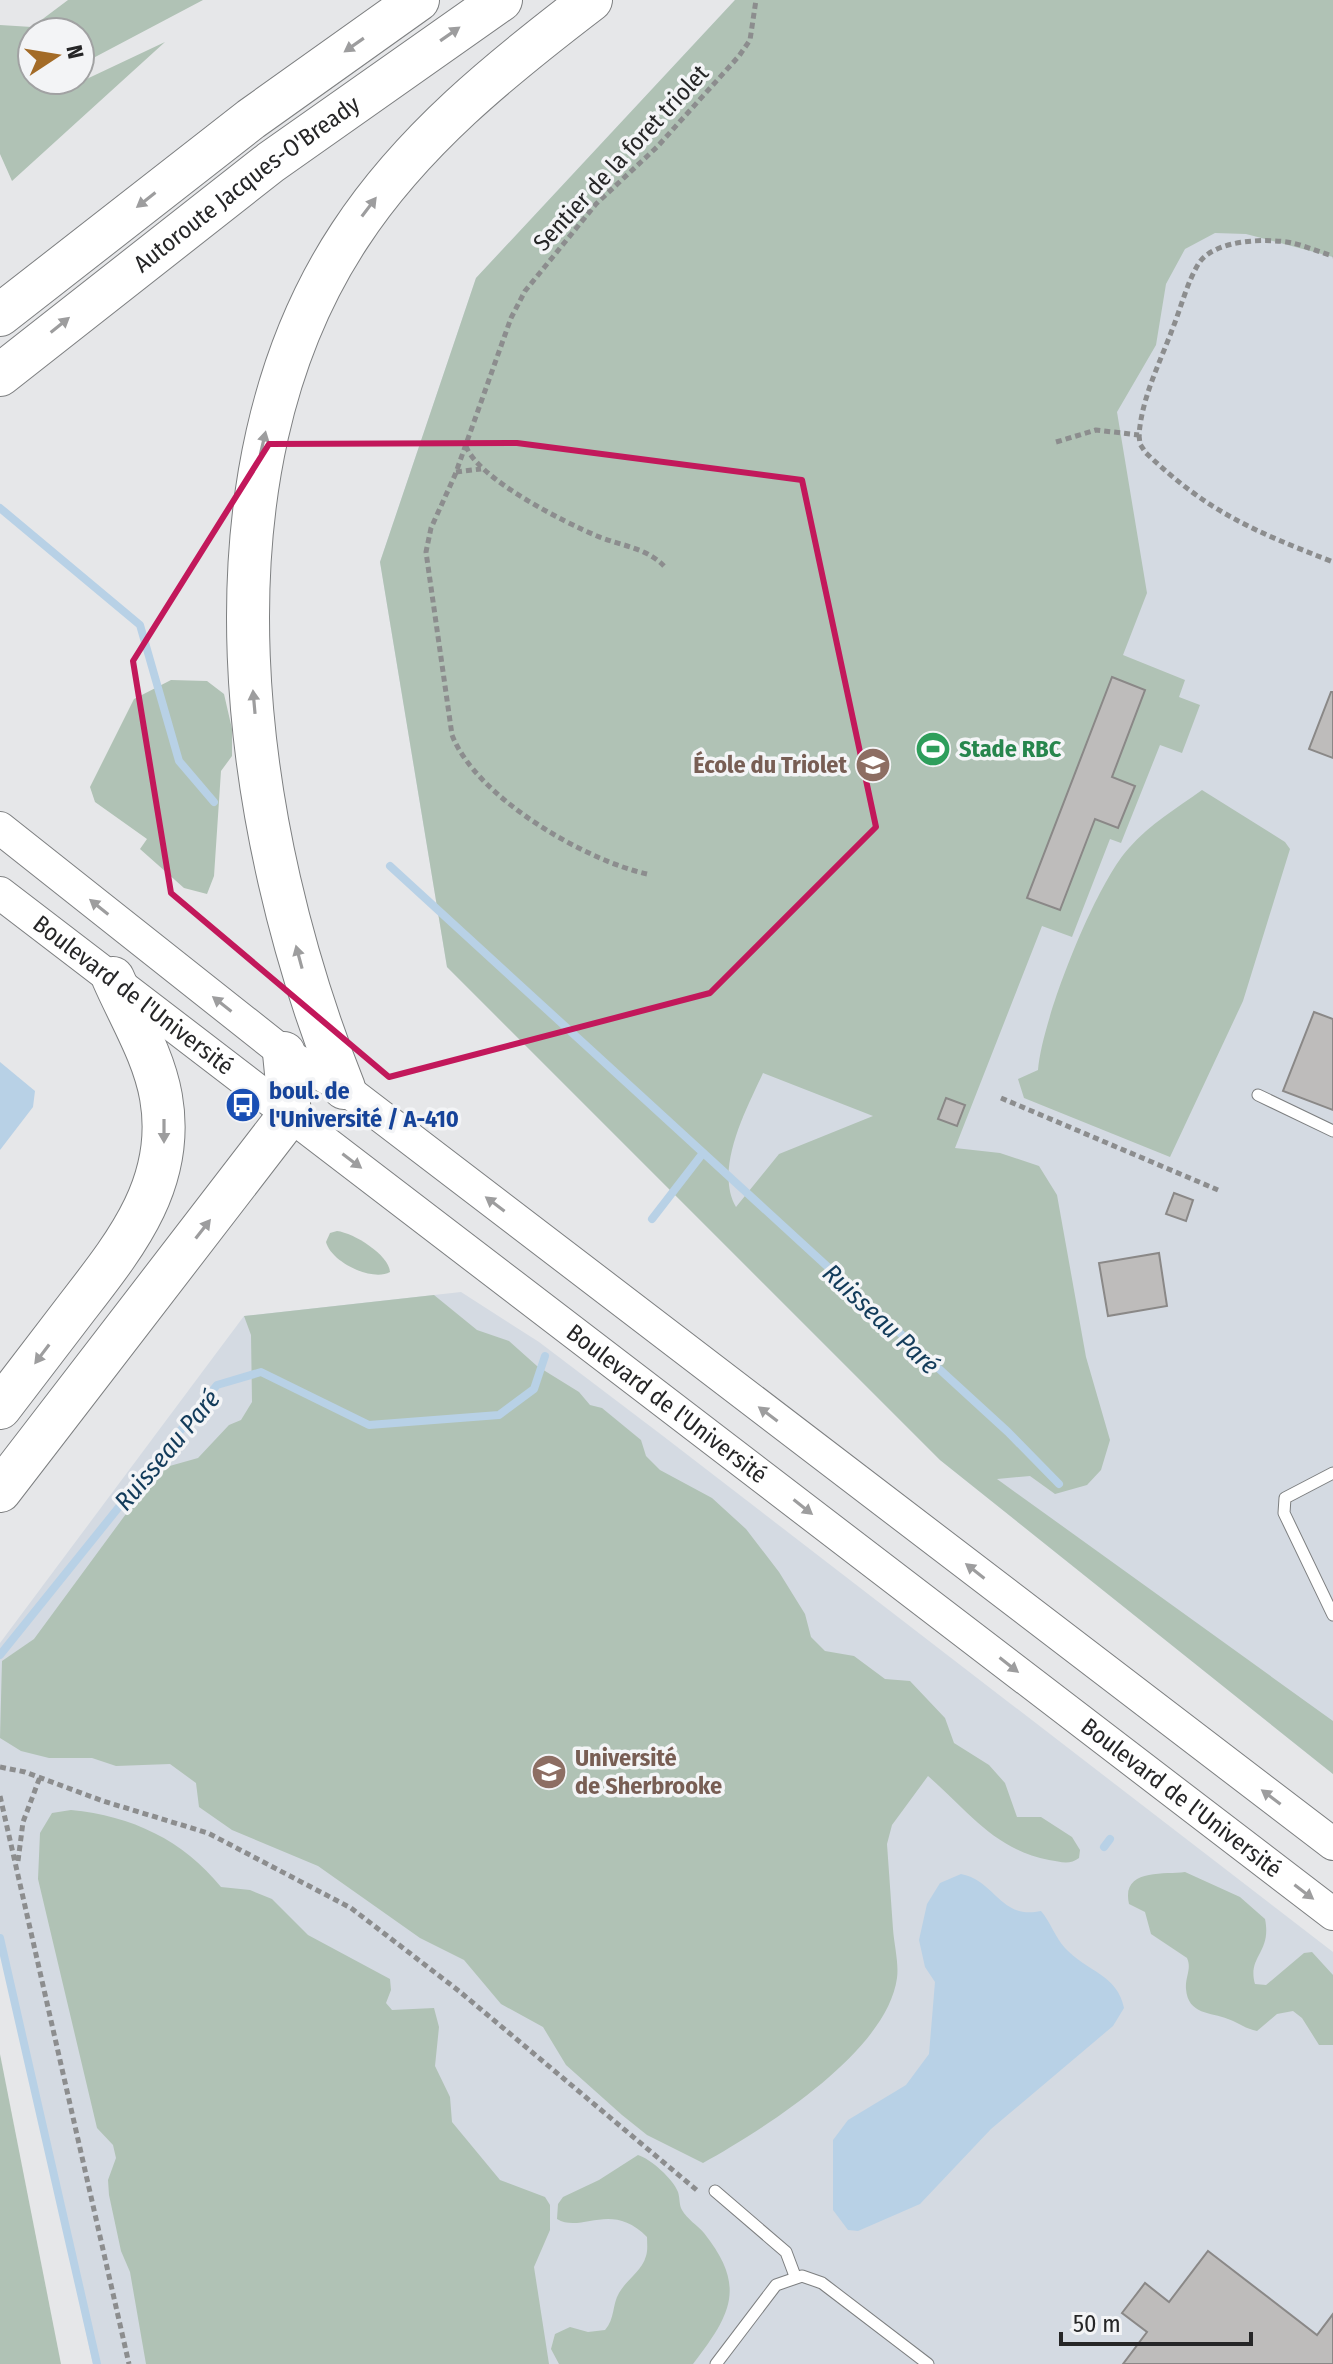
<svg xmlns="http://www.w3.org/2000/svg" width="1333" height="2364" viewBox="0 0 1333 2364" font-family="'Fira Sans Condensed',sans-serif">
<rect width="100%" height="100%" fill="#e6e7e9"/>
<g fill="#d4dae2">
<polygon points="735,0 1333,0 1333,1774 940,1460 447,967 380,562 476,278"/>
<polygon points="461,1292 539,1342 663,1436 1333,1952 1333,2364 93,2364 0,1933 0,1643 244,1316"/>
</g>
<g fill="#b0c2b5" fill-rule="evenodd">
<polygon points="68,0 203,0 80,65 80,32 32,32 32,80 76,84 165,42 12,181 0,154 0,25 32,27"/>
<path d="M735 0H1333V257L1246 234 1215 233 1185 249 1166 284 1156 345 1117 412 1147 593 1123 655 1185 680 1179 697 1200 705 1182 753 1160 745 1121 843 1110 839 1072 937 1042 926 955 1148 1000 1153 1039 1166 1057 1195 1086 1357 1110 1440 1101 1470 1087 1485 1055 1494 1030 1476 997 1479 1333 1721V1774L940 1460 447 967 380 562 476 278ZM763 1073 873 1116 779 1154 736 1207C714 1169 746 1110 763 1073Z"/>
<polygon points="171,680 207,681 224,694 232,729 232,756 221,771 214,876 207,894 184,888 140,849 147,839 95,802 90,787 134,699"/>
<path d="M1202 790 1285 842 1290 849 1243 1001 1170 1157 1024 1098 1018 1079 1038 1070C1042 1019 1095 885 1129 848 1150 824 1177 808 1202 790Z"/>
<path d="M337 1231C354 1233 389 1255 390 1272 372 1282 331 1262 326 1242L330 1233Z"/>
<path d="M434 1295 477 1330 509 1341 537 1366 579 1392 590 1405 602 1408 641 1440 646 1456 660 1470 712 1498 746 1529 779 1572 805 1614 811 1637 825 1651 854 1656 885 1679 910 1681 945 1718 954 1743 989 1765 1005 1783 1017 1817H1041L1072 1837 1080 1850 1079 1858C1070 1865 1061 1862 1049 1860 995 1850 967 1810 928 1776L892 1825 887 1844C889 1872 891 1901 893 1929 894 1944 899 1963 897 1978 887 2052 764 2129 703 2163L647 2135 622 2115 566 2065 543 2027 501 2004 464 1960 420 1938 318 1866 232 1830 199 1807 196 1783 170 1764 116 1766 92 1758H49L21 1751 0 1738 2 1661 34 1639 159 1469 198 1458 229 1425 241 1420 252 1402 251 1335 244 1316Z"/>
<path d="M71 1810C132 1816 183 1840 221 1887L250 1890 272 1899 308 1935 390 1979 391 1990 386 2003 392 2010 434 2008 439 2027 435 2066 450 2097 452 2122 500 2180 545 2197 550 2205V2230L534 2267 549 2364H146L130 2272 121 2251 109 2195 108 2180 116 2158 113 2145 97 2128 38 1879 40 1833 52 1813Z"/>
<path d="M1185 1872 1240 1897 1265 1919C1272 1953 1247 1956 1255 1984L1266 1985 1304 1953 1312 1952 1333 1975V2045H1319L1302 2018 1293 2011 1277 2014 1257 2031C1246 2029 1239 2023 1228 2019 1211 2012 1188 2015 1186 1989 1185 1977 1192 1969 1187 1958L1151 1934 1145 1912 1129 1904C1121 1868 1163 1875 1185 1872Z"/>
<polygon points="0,2054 61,2364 0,2364"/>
<path d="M638 2155C651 2159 673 2179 678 2192 680 2198 679 2205 682 2210 687 2219 697 2225 704 2233 747 2287 731 2314 693 2364H559L551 2349 555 2334 570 2327 588 2332 605 2330C615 2319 612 2305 619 2293 627 2279 642 2271 646 2256 648 2250 647 2243 647 2237 611 2200 582 2234 557 2219L558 2204 563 2197 599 2180Z"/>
</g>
<g fill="#b8d1e6">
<polygon points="0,1062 35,1091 33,1107 0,1150"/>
<path d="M961 1874C996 1881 1000 1920 1041 1911 1051 1923 1055 1937 1065 1948 1086 1971 1118 1975 1124 2008L1113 2026 991 2129 920 2204 858 2231 848 2230 833 2210V2140L848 2120 906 2085 929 2054 935 1982 925 1967 919 1940 927 1904 940 1883Z"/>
</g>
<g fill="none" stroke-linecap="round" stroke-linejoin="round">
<g stroke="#b8d1e6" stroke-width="8">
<polyline points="0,508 140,625 179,761 214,802"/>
<polyline points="390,866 1008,1432 1059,1484"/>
<polyline points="652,1219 703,1153"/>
<polyline points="0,1655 217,1385 261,1372 369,1425 499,1415 534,1389 545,1356"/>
<polyline points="1104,1847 1110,1839"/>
<polyline points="0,1938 97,2364"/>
</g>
</g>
<g fill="#bebcbb" stroke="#8a8887" stroke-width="2">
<polygon points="1112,677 1145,690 1112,777 1135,786 1118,828 1095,819 1060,910 1027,898"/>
<polygon points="1331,692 1333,692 1333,758 1309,749"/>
<polygon points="1314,1012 1333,1019 1333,1110 1283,1091"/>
<polygon points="946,1098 965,1105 957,1126 938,1119"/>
<polygon points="1174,1193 1193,1200 1186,1221 1166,1214"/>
<polygon points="1159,1253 1167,1306 1108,1316 1099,1263"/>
<polygon points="1208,2251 1317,2335 1333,2314 1333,2364 1123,2364 1147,2332 1122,2313 1145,2283 1169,2302"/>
</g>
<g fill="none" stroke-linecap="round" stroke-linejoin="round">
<defs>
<g id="service">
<polyline points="1258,1095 1333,1131"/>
<polyline points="1333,1473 1285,1498 1284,1513 1333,1615"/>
<polyline points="715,2191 786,2252 795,2276"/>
<polyline points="716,2364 776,2285 802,2276 822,2283 928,2364"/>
</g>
<g id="secondary">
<polyline points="0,828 284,1053 344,1088 1333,1844"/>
<path id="s1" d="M0 893 1333 1914"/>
</g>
<g id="motorway">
<polyline points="0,315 251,119 418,0"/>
<path id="s2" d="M0 375 271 162 501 0"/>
<path d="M344 1088C242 832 190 477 350 235 412 140 502 68 591 0"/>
<path d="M0 1408C26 1374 52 1340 78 1306 126 1244 176 1182 161 1097 154 1056 130 1017 113 978"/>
<polyline points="0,1491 290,1114 284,1053"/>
</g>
</defs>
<use href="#service" stroke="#7d7f80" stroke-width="13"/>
<use href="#secondary" stroke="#7d7f80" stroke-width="34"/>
<use href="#motorway" stroke="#7d7f80" stroke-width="44"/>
<g stroke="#8c8d8e" stroke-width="5" stroke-dasharray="6 4" stroke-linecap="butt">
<path d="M1139 435 1140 444 1146 453C1209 513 1254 531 1333 562"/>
<path d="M1056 442 1096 430 1139 435C1142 397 1159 365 1172 330 1181 308 1187 282 1199 263 1215 239 1268 238 1292 243 1306 246 1319 252 1333 256"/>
<path d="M466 446C478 479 564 522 597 536 621 546 645 547 664 566"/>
<polyline points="456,472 481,469"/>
<path d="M647 874C584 860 476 797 452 735L426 552 431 528 455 475 511 318 525 291 596 204 657 147 739 56 750 40 756 0"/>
<polyline points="1001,1098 1218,1190"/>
<polyline points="0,1767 25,1772 103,1801 208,1833 351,1908 459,1991 699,2192"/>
<polyline points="0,1796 129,2364"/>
<polyline points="18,1861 23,1822 40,1777"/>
</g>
<use href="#service" stroke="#fff" stroke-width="11"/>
<use href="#secondary" stroke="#fff" stroke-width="32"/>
<use href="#motorway" stroke="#fff" stroke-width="42"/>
</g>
<defs><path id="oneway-solid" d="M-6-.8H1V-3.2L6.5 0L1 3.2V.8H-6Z" transform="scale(2)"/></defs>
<g fill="#9d9d9e">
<use href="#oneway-solid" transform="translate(450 34) rotate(-35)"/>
<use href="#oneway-solid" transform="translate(354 45) rotate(145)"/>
<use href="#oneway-solid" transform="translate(146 200) rotate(142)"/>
<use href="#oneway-solid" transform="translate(369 207) rotate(-53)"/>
<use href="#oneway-solid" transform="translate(60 325) rotate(-39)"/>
<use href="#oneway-solid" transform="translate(263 443) rotate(-77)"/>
<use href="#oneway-solid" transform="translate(254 702) rotate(-95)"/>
<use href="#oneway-solid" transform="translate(99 907) rotate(-141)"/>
<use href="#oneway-solid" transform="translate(299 957) rotate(-105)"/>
<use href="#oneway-solid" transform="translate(222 1004) rotate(-142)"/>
<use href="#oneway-solid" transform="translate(164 1131) rotate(90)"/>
<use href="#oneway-solid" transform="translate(352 1161) rotate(37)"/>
<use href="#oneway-solid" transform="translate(495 1204) rotate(-143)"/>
<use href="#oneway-solid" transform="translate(203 1229) rotate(-52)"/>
<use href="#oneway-solid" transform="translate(42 1354) rotate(127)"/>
<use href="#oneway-solid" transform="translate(768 1414) rotate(-143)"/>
<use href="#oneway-solid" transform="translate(803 1507) rotate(38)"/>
<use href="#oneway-solid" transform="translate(975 1571) rotate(-142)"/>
<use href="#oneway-solid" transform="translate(1009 1665) rotate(38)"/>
<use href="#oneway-solid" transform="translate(1271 1797) rotate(-143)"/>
<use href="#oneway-solid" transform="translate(1304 1892) rotate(37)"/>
</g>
<path fill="none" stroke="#c2185b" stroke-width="6" stroke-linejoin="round" d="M517 443 802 480 876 827 710 993 389 1077 171 893 133 661 269 444Z"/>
<defs>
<symbol id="stadium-disc" viewBox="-11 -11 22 22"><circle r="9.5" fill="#2e9e5b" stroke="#f3f4f6"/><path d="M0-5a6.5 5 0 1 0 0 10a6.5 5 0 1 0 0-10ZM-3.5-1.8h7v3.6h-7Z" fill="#fff"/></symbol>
<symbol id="school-disc" viewBox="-11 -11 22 22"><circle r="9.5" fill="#8d6e63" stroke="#f3f4f6"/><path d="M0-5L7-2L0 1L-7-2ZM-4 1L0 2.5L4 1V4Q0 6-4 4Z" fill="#fff"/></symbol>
<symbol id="bus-disc" viewBox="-11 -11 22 22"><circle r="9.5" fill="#1a4fb4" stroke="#f3f4f6"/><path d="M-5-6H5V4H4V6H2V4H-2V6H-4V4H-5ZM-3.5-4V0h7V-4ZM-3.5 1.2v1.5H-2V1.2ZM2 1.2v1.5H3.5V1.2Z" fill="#fff"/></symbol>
<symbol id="university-disc" viewBox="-11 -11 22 22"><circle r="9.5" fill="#8d6e63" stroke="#f3f4f6"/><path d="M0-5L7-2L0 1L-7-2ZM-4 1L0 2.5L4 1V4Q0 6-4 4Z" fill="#fff"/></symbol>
</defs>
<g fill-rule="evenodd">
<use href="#stadium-disc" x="913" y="729" width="40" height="40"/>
<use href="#school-disc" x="853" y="745" width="40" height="40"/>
<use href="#bus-disc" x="223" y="1085" width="40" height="40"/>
<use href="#university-disc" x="529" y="1752" width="40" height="40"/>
</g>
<g text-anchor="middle" stroke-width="7" stroke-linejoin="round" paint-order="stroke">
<g font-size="24" fill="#262627" stroke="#f3f4f6">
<text transform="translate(621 158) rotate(-47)" y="8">Sentier de la foret triolet</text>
<text dy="8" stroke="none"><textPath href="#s2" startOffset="312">Autoroute Jacques-O'Bready</textPath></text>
<text dy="8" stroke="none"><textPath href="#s1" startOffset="168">Boulevard de l'Université</textPath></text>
<text dy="8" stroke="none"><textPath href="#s1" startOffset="840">Boulevard de l'Université</textPath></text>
<text dy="8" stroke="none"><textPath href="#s1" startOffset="1488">Boulevard de l'Université</textPath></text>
</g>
<g font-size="24" font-weight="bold" fill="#27864d" stroke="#f3f4f6" text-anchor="start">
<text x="959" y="757">Stade RBC</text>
</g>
<g font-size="24" font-weight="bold" fill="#785e54" stroke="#f3f4f6" text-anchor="end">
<text x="847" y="773">École du Triolet</text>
<text x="575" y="1766" text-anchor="start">Université<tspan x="575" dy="28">de Sherbrooke</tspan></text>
</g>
<g font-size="24" font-weight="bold" fill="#164399" stroke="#f3f4f6" text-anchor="start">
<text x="269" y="1099">boul. de<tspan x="269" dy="28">l'Université / A-410</tspan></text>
</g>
<g font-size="26" font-style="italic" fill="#123b5a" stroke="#f3f4f6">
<text transform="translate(881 1319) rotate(43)" y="9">Ruisseau Paré</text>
<text transform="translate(167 1450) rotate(-50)" y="9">Ruisseau Paré</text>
</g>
</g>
<g transform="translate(56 56) rotate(78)"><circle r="38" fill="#f3f4f6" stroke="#a1a2a3" stroke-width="2"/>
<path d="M0-6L14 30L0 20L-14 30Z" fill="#a36b27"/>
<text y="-12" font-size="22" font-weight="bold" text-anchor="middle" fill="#262627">N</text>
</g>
<path d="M1061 2332v12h190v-12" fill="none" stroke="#262627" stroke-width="4"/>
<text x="1073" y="2332" font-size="24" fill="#262627" stroke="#f3f4f6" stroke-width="6" paint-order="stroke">50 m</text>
</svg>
